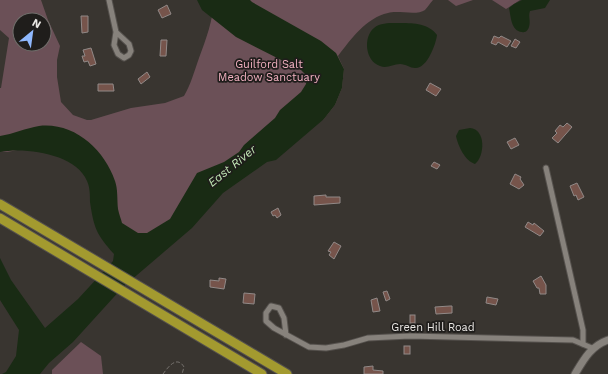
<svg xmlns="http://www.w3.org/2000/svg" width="608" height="374" viewBox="0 0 608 374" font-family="'Work Sans',sans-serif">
<rect width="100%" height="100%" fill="#393530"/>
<g fill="#6b5057" fill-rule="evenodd">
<path d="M0 0H41L48 20 60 46 57 60V77L61 102 73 115 87 120H91L131 108 165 103 184 96C191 84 194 72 199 58 206 39 213 21 214 0H433C430 3 428 7 425 10 417 16 398 10 388 13 366 18 351 39 338 56L344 69 342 88 335 105 324 119 234 172 143 258 77 153 23 149 7 152 0 151V88H1L9 38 0 30ZM20 20H44V44H20Z"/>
<polygon points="448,0 473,0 456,6"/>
<polygon points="492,0 520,0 506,9"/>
<polygon points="81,342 101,356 103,374 52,374 52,370"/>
</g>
<g fill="#192b14">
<path d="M197 0H250L252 2 321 41 336 53 344 69 342 88 335 105 324 119 276 160 267 162 223 193 192 228 123 287 73 342 49 363 40 374H2L6 372 16 356 19 330 0 300V258L11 280 45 328 78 299 113 261 114 254C96 234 94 228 90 202 90 196 90 187 87 181 76 154 26 147 0 152V136C13 134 26 128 39 126 74 122 104 149 115 181 118 189 117 200 118 209 119 214 121 219 122 223L138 233H147L170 219 197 173 224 162 239 152 244 145 275 118 280 110 301 92 306 84 307 76 301 70 236 37 202 10Z"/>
<path d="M522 0H550L545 8 530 11C528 16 531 21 529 27 528 30 526 33 522 32 511 31 511 17 509 8L514 4Z"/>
<path d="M395 23C409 23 428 22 437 35 436 44 427 69 415 68 410 68 406 64 400 64 393 64 387 69 380 66 365 61 363 37 374 28 380 23 388 23 395 23Z"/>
<path d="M470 128C486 129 485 156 475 164 465 161 458 146 456 136L459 130Z"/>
</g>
<g fill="#76544b" stroke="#918987">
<polygon points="167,5 171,14 162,18 158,10"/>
<polygon points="81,16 88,16 88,32 82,33"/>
<polygon points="494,36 499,38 501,36 511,41 507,47 498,42 496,45 491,43"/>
<polygon points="515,39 520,42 516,48 511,46"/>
<polygon points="161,40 167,40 166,56 160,56"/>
<polygon points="91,48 96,64 90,66 88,61 84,62 82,56 85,56 83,50"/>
<polygon points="147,72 150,77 141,84 138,79"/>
<polygon points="430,83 441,89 436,96 426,90"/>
<polygon points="98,84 113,84 114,91 98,91"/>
<polygon points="567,123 572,127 558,143 552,138 557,133 555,131 560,125 563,127"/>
<polygon points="515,138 519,145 511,149 507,142"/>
<polygon points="434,162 440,165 437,169 431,166"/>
<polygon points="515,174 521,177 520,179 524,185 519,189 510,184"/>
<polygon points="577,183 584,197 578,200 576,195 574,196 570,186"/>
<polygon points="326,195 326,197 340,197 340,203 314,205 314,196"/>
<polygon points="278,208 281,215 277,218 275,215 273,216 271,212"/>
<polygon points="528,222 533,225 534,223 544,231 540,236 525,227"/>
<polygon points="334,242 341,246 334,259 329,255 331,252 328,251"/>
<polygon points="541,276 546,285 546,294 540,294 539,288 537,288 533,281"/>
<polygon points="219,278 226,279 224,289 210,287 210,280 219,281"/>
<polygon points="387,291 390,299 386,301 383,292"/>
<polygon points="244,293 255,294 254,304 243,303"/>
<polygon points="487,297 498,299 496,305 486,303"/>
<polygon points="377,298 380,311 373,312 371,300"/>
<polygon points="450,306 452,306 452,313 436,314 435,307"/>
<rect x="410" y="315" width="5" height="8"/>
<rect x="404" y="346" width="6" height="8"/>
<polygon points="373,366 373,370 383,371 383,374 364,374 364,367"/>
</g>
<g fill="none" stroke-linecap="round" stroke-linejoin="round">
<defs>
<g id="street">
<polyline points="109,0 116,32 114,45 118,54 124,58 129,55 131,51 129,44 116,32"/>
<polyline points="546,168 583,330 583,344"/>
<polyline points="286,335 284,318 279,308 271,306 266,313 266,321 274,328 309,347 326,348 344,345 368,338 410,336 573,340 592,348"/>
</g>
<path id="secondary" d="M575 374C584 359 591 346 608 340"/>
<g id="highway">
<polyline points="0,204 287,374"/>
<polyline points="0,218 262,374"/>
</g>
</defs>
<use href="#street" stroke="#55514d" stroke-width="7"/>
<use href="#secondary" stroke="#55514d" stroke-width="9"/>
<use href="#highway" stroke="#55514d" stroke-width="11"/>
<path stroke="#76726e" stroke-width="1" stroke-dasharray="4 2" stroke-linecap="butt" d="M163 374C168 367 177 355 184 367L182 374"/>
<use href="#street" stroke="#87827c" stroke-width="5"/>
<use href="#secondary" stroke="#87827c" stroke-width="7"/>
<use href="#highway" stroke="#a39a2f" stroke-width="9"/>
</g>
<g text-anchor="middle" stroke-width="3.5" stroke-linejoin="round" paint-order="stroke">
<g font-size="11" fill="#f2b1c1" stroke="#1f1d1b">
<text x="269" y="68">Guilford Salt<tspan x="269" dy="13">Meadow Sanctuary</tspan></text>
</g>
<g font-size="11" fill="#eae7e4" stroke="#1f1d1b">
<text x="433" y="331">Green Hill Road</text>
</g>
<g font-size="12" font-style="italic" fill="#c1e7b5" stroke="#1f1d1b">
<text transform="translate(232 166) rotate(-39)" y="4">East River</text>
</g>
</g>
<g transform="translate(32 32) rotate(29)"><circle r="19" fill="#1f1d1b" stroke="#706e6b"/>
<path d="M0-3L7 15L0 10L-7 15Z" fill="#8fb8fd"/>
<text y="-6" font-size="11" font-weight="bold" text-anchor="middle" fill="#eae7e4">N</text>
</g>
</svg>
